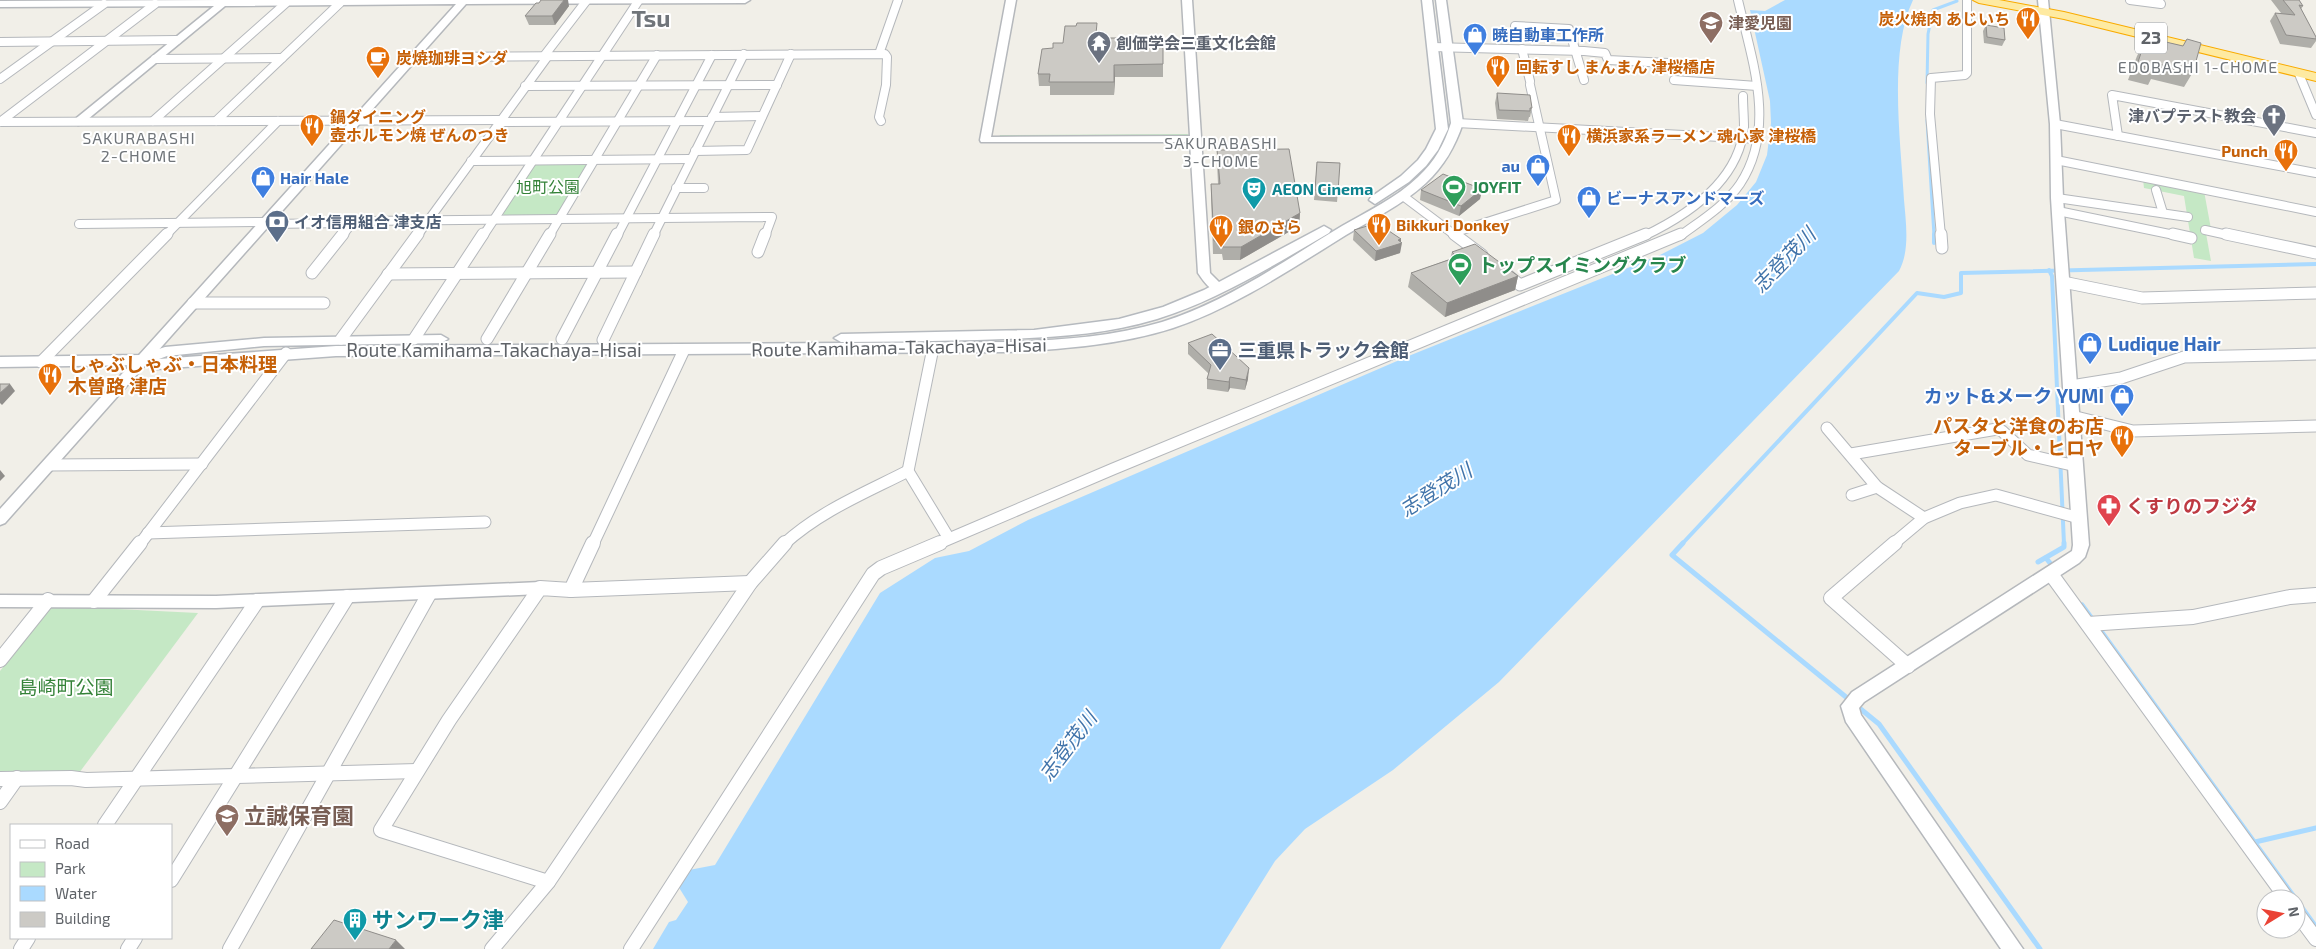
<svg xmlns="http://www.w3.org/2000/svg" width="2316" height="949" viewBox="0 0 2316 949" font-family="'Exo 2','Noto Sans JP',sans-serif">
<rect width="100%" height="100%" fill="#f1efe8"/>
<g fill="#c5e8c5">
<polygon points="1190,134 1184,136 999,137 1000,135"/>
<polygon points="536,162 589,162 559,213 553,216 505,216 502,213"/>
<polygon points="2143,179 2204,191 2211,229 2205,228 2211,261 2194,258 2184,196 2144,188"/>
<polygon points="56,606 198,613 79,773 0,772 0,671 49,610"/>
</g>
<path fill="#aadaff" d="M1785 0H1913C1888 52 1901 143 1904 200 1906 223 1910 251 1899 271L1499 682 1393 770 1305 829 1275 861 1220 949H653L669 922 676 920 688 902 678 886 689 870 715 865 880 593 935 558 969 551 1028 520 1411 355 1660 255 1703 233 1737 205 1756 182 1767 155 1771 123 1770 101 1750 10 1765 11Z"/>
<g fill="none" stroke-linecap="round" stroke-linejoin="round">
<g stroke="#aadaff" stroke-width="3">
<polyline points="1927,83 1928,34 1933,10 1957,1"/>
<polyline points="1927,120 1934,236"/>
</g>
<g stroke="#aadaff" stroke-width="4">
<polyline points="1934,234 1934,243"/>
<polyline points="2049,270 2052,276 2064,544"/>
<polyline points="1682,544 1917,293 1944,297 1961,293 1961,273 2316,264"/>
</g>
<g stroke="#aadaff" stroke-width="5">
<polyline points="1683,543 1672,555 1879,724 2040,949"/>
<polyline points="2046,558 2054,568"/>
<polyline points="2038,562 2064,547 2064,543"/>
<polyline points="2082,605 2093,620"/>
<polyline points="2098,627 2316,927"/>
<polyline points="2255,842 2316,828"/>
</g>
<defs>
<g id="minor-far2">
<polyline points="2130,0 2161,4 2158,0"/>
<polyline points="1515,26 1569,29 1584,80"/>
<polyline points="0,42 177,40"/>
<polyline points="1433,47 1584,51 1605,53 1608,60 1668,63"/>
<polyline points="1522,49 1530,81"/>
<polyline points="879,54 898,0"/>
<polyline points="544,56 587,0"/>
<polyline points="412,57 885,54 887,57 886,85 879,117 881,121"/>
<polyline points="155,59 282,58"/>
<polyline points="2299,74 2316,115"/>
<polyline points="0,79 104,4"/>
<polyline points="1674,80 1757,86"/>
<polyline points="525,86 777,85"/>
<polyline points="712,117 762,116"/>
<polyline points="153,121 286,3"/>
<polyline points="216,121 340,3"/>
<polyline points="0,122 501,120"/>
<polyline points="0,122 155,4"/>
<polyline points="499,122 709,121"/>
<polyline points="1457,123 1758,139"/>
<polyline points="2055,124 2316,173"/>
<polyline points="2118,136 2112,95 2316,133"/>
<polyline points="695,151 747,150 791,54"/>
<polyline points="2056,160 2316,212"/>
<polyline points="471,161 690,159"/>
<polyline points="676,188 704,188"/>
<polyline points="2156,190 2163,213"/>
<polyline points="1403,196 1456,236"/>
<polyline points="2057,198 2188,217"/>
<polyline points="2058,211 2179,236"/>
<polyline points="79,224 265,222"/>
<polyline points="264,224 352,223 362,221 772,217 765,236"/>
<polyline points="2205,230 2232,236"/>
<polyline points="1453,233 1556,200 1530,85"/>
<polyline points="165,236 278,121"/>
<polyline points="342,236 352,223"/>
<polyline points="417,236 548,56"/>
<polyline points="483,236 639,0"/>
<polyline points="549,236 657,55"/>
<polyline points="617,236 712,55"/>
<polyline points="653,236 744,54"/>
<path d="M1644 236C1688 215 1739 181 1744 127 1744 117 1743 106 1743 96"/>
<path d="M1680 236C1700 221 1725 206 1740 184 1777 128 1752 60 1738 0"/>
<polyline points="1941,236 1930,114 1931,78 1965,75 1967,73 1967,0"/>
</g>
<g id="minor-far1">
<polyline points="1454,234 1482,255"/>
<polyline points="1941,234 1942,248"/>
<polyline points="2173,234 2191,238"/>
<polyline points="2226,234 2316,253"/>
<polyline points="758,252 765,234"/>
<polyline points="1504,272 1520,285 1646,234"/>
<polyline points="312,273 343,234"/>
<polyline points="388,274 636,272"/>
<polyline points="2063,282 2142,298 2316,293"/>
<polyline points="193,303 324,303"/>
<polyline points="341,339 418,234"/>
<polyline points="414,339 483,234"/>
<polyline points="487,339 550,234"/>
<polyline points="562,339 617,234"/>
<polyline points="603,340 654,234"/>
<polyline points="933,348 908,471 948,537"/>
<polyline points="41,362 167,234"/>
<polyline points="2071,386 2121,378 2184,357 2316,354"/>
<polyline points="2072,416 2133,431 2316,426"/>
<polyline points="1827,428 1877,487 1924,518"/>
<polyline points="1851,454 1997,429 2002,431 2028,455 2076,466"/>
<polyline points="48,465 202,464"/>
<polyline points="1852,495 1877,487"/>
<polyline points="148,533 485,522"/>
<polyline points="140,544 286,353"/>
<polyline points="593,544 684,350"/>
<path d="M784 544C820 511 865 493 908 471"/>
<polyline points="937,544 1113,469 1681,234"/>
<polyline points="1893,544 1924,518 1960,503 1996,495 2079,518"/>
</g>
<g id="minor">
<polyline points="1895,543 1831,598 1908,666"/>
<polyline points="2051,574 2287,899"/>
<polyline points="571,590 593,543"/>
<polyline points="94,601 140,543"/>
<polyline points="2088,624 2193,617 2290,597 2316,595"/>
<polyline points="0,660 48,600"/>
<polyline points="0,779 71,778 86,780 417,771"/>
<polyline points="0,802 17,778"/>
<polyline points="105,825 257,601"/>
<polyline points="171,880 347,597"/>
<polyline points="548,882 381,830 449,720 540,588 571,590 750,583"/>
<polyline points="2296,912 2316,939"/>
<polyline points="21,949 28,938"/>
<polyline points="128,949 135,938"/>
<polyline points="230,949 429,594"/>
<polyline points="492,949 548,882 750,583 785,543"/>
<polyline points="631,949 873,574 881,568 940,543"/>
</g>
<g id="tertiary">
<polygon points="221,0 750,0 745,3 466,4 5,523 0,525 0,509 456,4 225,6 82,124 78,125 73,122 74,120 214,6 0,7 0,1"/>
<path d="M1006 0H1016L991 137 1190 136 1182 0H1192L1210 273 1225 288 1223 291C1212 294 1204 282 1198 273L1190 142H981L980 140Z"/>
<polygon points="2038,0 2048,0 2060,124 2063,198 2089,545 2085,557 2079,563 1864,702 1859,708 1861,715 2023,949 2001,949 1846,722 1841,706 1852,692 2072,551 2073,545 2051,198 2050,124"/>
<polygon points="540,582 546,584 548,588 546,592 540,594 216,608 0,607 0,595 216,596"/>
</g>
<g id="secondary">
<polygon points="1422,0 1432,0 1448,129 1438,150 1426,166 1409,182 1375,204 1369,200 1371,197 1401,176 1418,160 1426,149 1436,129"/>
<path d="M1436 0H1446L1463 123C1455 147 1444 166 1426 183 1402 205 1373 219 1346 235 1291 269 1235 307 1173 328 1120 345 1063 349 1008 352L336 356 157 369 143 365 0 367V357L141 355 165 347 264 338 441 335 448 339 441 343 264 346 167 356 159 359 336 346 1008 342C1059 340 1112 337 1162 322 1226 302 1284 261 1342 226 1368 211 1396 198 1418 177 1435 161 1444 145 1451 123Z"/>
<path d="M1324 226 1331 230 1329 233C1274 265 1218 300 1157 319 1098 337 1037 338 977 340 932 341 886 342 841 342L834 338 841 334 1034 330 1119 319 1163 307 1204 290Z"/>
</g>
<polygon id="trunk" points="1973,0 1999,0 2064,12 2316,73 2316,81 2064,19 1979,3"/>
</defs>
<use href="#minor-far2" stroke="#b5b8bc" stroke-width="10"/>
<use href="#minor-far1" stroke="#b5b8bc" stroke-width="13"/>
<use href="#minor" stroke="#b5b8bc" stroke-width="16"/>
<use href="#tertiary" stroke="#b5b8bc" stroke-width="3"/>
<use href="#secondary" stroke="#b6babf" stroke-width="3"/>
<use href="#trunk" stroke="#f9ab00" stroke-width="2"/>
<use href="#minor-far2" stroke="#fff" stroke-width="8"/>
<use href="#minor-far1" stroke="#fff" stroke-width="11"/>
<use href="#minor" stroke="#fff" stroke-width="14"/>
<use href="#tertiary" fill="#fff" fill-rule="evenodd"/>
<use href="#secondary" fill="#fff" fill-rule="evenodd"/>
<use href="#trunk" fill="#feeaa1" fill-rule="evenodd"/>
</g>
<g fill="#afaea9">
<polygon points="2271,0 2299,0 2303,6 2301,9 2316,37 2316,41 2311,48 2280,44 2270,21 2275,13 2281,13"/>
<polygon points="539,3 569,6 555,25 529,25 525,16"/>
<polygon points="1986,25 2005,40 2002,46 1984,43 1983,31"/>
<polygon points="1097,34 1107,38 1163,38 1163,77 1115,77 1114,95 1050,95 1050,86 1039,86 1038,74 1053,48 1063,43"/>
<polygon points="2153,39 2183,46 2187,39 2193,72 2184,87 2151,79 2148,85 2128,80 2137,56 2145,41 2151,42"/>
<polygon points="1497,93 1532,108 1530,117 1529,117 1528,121 1497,119 1495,103"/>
<polygon points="1217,150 1300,213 1299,226 1240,260 1223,260 1222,254 1213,254 1211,196 1211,184 1218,184 1217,162"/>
<polygon points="1317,162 1338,192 1337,202 1314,200"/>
<polygon points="1482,189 1480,199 1459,216 1420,200 1421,190"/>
<polygon points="1354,230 1401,243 1400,253 1375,261 1353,240"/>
<polygon points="1452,252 1518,276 1515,290 1445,317 1408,287 1411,273 1450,259"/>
<polygon points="1188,343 1248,379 1245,390 1230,388 1228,392 1207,389 1207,379 1209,374 1188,354"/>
</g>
<g fill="#8f8d8a">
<polygon points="564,0 568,0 569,6 555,25 552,16"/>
<polygon points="1114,65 1115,77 1114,95"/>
<polygon points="1482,189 1480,199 1459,216 1461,206"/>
<polygon points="1300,213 1299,226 1240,260 1241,247"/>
<polygon points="1401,239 1401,244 1402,243 1400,253 1375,261 1376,251"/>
<polygon points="1518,276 1515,290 1445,317 1447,303"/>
<polygon points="1249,368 1248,379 1245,390 1246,380"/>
<polygon points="1230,377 1230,388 1228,392 1229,382"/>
<polygon points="10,384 15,391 2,405 0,403 0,393"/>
<polygon points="0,470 5,476 0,481"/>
<polygon points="396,940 405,949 389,949"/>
</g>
<g fill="#cccac5" stroke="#8f8d8a">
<polygon points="541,0 564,0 552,16 525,16 536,3 539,3"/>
<polygon points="2283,0 2299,0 2303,6 2299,5 2316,37 2316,39 2286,35 2275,13 2295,15"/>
<polygon points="1077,23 1097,23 1096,34 1107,34 1106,38 1163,38 1163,64 1114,65 1114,82 1049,82 1050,74 1038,74 1042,49 1053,48 1053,43 1063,43 1065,26 1076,26"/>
<polygon points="1986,25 2004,28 2005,40 1987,37"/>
<polygon points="2153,39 2183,46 2187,39 2201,43 2193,72 2158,64 2156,69 2137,65 2145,41 2152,42"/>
<polygon points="1497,93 1530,95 1532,108 1530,108 1530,111 1499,110"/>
<polygon points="1289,149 1300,213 1241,247 1223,247 1223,241 1214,241 1211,184 1220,184 1217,150"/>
<polygon points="1317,162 1340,163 1338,192 1315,190"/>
<polygon points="1443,174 1482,189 1461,206 1421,190"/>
<polygon points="1377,223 1401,239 1398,240 1402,243 1376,251 1354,230"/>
<polygon points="1475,244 1518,276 1447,303 1411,273 1457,257 1452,252"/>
<polygon points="1212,334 1249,368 1246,380 1230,377 1229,382 1207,379 1211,365 1188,343"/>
<polygon points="0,384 10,384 0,393"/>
<polygon points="334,920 396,940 389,949 311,949"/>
</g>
<defs>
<symbol id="restaurant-pin" viewBox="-11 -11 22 30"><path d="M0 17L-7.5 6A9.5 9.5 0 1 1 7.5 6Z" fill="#e8710a" stroke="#fff"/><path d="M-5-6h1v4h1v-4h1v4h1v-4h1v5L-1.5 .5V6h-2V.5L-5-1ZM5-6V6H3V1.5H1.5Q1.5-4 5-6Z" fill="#fff"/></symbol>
<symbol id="school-pin" viewBox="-11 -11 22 30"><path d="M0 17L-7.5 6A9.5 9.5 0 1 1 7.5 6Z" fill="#8d6e63" stroke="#fff"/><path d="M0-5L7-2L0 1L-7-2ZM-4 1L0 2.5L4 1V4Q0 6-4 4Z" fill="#fff"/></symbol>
<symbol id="shop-pin" viewBox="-11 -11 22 30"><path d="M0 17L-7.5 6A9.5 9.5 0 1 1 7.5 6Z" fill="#3f7fe0" stroke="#fff"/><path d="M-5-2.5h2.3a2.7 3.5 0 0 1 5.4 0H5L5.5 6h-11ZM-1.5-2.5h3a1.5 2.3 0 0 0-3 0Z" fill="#fff"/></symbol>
<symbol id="temple-pin" viewBox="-11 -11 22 30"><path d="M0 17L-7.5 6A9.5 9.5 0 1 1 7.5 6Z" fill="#6b7280" stroke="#fff"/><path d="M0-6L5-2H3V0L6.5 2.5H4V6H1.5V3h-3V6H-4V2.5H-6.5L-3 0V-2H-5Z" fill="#fff"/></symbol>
<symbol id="cafe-pin" viewBox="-11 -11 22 30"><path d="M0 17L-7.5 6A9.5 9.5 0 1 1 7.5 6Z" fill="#e8710a" stroke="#fff"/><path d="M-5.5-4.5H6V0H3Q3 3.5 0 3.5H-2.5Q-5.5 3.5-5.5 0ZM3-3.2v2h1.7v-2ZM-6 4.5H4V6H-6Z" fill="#fff"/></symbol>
<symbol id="church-pin" viewBox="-11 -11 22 30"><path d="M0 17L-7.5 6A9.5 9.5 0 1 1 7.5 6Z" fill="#6b7280" stroke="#fff"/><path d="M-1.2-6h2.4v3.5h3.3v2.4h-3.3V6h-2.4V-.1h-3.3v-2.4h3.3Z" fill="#fff"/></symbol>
<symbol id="stadium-pin" viewBox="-11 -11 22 30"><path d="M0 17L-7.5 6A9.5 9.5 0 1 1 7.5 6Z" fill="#2e9e5b" stroke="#fff"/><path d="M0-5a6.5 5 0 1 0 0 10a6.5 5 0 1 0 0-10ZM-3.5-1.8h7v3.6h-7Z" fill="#fff"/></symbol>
<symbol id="theatre-pin" viewBox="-11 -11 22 30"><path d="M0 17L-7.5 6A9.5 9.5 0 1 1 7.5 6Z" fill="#0f9aa8" stroke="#fff"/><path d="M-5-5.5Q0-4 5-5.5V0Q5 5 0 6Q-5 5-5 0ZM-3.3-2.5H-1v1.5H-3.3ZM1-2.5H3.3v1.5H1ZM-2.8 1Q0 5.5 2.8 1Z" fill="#fff"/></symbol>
<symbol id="bank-pin" viewBox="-11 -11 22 30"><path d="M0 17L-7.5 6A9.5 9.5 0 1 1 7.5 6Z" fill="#5c6f8a" stroke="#fff"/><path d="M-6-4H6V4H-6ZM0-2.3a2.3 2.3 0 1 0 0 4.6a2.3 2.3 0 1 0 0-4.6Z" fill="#fff"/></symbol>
<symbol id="office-pin" viewBox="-11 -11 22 30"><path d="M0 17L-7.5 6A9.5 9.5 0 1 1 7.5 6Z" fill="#5c6f8a" stroke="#fff"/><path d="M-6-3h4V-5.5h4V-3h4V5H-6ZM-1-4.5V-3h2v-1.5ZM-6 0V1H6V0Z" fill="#fff"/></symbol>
<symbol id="pharmacy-pin" viewBox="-11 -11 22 30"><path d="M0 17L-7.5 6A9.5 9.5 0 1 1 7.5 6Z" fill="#e0444e" stroke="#fff"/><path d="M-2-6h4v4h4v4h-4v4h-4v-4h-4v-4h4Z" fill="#fff"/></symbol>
<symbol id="building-pin" viewBox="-11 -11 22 30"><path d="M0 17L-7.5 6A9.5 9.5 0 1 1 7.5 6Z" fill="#0f9aa8" stroke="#fff"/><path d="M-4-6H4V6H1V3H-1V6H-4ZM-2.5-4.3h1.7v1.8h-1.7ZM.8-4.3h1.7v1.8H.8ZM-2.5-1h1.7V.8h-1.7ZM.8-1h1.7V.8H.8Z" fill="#fff"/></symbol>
</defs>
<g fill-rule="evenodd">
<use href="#restaurant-pin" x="2014" y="5" width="28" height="38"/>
<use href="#school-pin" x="1697" y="9" width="28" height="38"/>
<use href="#shop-pin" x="1461" y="21" width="28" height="38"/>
<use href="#temple-pin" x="1085" y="29" width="28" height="38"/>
<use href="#cafe-pin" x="364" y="44" width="28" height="38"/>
<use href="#restaurant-pin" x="1484" y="53" width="28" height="38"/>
<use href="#church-pin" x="2260" y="102" width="28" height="38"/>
<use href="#restaurant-pin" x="298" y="112" width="28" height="38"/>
<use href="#restaurant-pin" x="1555" y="122" width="28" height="38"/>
<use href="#restaurant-pin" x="2272" y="137" width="28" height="38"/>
<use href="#shop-pin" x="1524" y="152" width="28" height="38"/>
<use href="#shop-pin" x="249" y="164" width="28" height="38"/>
<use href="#stadium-pin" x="1440" y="173" width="28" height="38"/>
<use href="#theatre-pin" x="1240" y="175" width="28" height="38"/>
<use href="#shop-pin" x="1575" y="184" width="28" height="38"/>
<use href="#bank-pin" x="263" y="208" width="28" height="38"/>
<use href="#restaurant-pin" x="1365" y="211" width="28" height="38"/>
<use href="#restaurant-pin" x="1207" y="213" width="28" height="38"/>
<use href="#stadium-pin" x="1446" y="251" width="28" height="38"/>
<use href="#shop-pin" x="2076" y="330" width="28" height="38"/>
<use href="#office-pin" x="1206" y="336" width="28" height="38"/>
<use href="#restaurant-pin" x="36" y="361" width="28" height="38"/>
<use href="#shop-pin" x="2108" y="382" width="28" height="38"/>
<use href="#restaurant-pin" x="2108" y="423" width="28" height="38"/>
<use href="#pharmacy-pin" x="2095" y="492" width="28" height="38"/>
<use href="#school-pin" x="213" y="802" width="28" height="38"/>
<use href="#building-pin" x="341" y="906" width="28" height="38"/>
</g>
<g text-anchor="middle" stroke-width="4" stroke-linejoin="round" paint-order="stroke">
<g font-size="16" font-weight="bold" fill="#c56008" stroke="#fff" text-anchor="start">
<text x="2010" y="25" text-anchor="end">炭火焼肉 あじいち</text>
<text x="396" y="64">炭焼珈琲ヨシダ</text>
<text x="1516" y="73">回転すし まんまん 津桜橋店</text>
<text x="330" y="123">鍋ダイニング<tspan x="330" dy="18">壺ホルモン焼 ぜんのつき</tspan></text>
<text x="1586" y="142">横浜家系ラーメン 魂心家 津桜橋</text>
<text x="2268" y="157" text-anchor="end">Punch</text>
<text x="1396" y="231">Bikkuri Donkey</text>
<text x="1238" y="233">銀のさら</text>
</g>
<g font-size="16" font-weight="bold" fill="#785e54" stroke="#fff" text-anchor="start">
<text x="1728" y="29">津愛児園</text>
</g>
<g font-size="16" font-weight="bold" fill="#366cbe" stroke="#fff" text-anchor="start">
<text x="1492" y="41">暁自動車工作所</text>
<text x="1520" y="172" text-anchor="end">au</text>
<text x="280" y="184">Hair Hale</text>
<text x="1606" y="204">ビーナスアンドマーズ</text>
</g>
<g font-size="16" font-weight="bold" fill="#5b616d" stroke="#fff" text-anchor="start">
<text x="1116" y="49">創価学会三重文化会館</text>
<text x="2256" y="122" text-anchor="end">津バプテスト教会</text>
</g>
<g font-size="16" letter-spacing="1" fill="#70757a" stroke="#fff">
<text x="2198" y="73">EDOBASHI 1-CHOME</text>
<text x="139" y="144">SAKURABASHI<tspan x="139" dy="18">2-CHOME</tspan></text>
<text x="1221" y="149">SAKURABASHI<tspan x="1221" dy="18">3-CHOME</tspan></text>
</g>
<g font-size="16" fill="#348238" stroke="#fff">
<text x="548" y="193">旭町公園</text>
</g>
<g font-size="16" font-weight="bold" fill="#27864d" stroke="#fff" text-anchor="start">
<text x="1472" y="193">JOYFIT</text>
</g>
<g font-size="16" font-weight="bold" fill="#0d838f" stroke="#fff" text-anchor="start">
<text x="1272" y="195">AEON Cinema</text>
</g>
<g font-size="16" font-weight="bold" fill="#4e5e75" stroke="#fff" text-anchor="start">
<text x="294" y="228">イオ信用組合 津支店</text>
</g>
<rect fill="#fff" stroke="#8f9295" stroke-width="1" x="2135" y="22.5" width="32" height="31" rx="4"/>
<g font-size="18" font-weight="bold" fill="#5f6368">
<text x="2151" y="44">23</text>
</g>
<g font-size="19" font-weight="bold" fill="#27864d" stroke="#fff" text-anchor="start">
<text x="1478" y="272">トップスイミングクラブ</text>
</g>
<g font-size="19" font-weight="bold" fill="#366cbe" stroke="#fff" text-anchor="start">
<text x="2108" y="351">Ludique Hair</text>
<text x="2104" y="403" text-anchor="end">カット&amp;メーク YUMI</text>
</g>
<g font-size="19" fill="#5f6368" stroke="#fff">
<text transform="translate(899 347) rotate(-1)" y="7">Route Kamihama-Takachaya-Hisai</text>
<text x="494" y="357">Route Kamihama-Takachaya-Hisai</text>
</g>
<g font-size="19" font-weight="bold" fill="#4e5e75" stroke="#fff" text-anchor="start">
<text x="1238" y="357">三重県トラック会館</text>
</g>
<g font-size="19" font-weight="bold" fill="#c56008" stroke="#fff" text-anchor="start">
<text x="68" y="371">しゃぶしゃぶ・日本料理<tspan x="68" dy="22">木曽路 津店</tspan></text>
<text x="2104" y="433" text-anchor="end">パスタと洋食のお店<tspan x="2104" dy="22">ターブル・ヒロヤ</tspan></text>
</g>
<g font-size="19" font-weight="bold" fill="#be3a42" stroke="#fff" text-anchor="start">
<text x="2126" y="513">くすりのフジタ</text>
</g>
<g font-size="19" fill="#348238" stroke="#fff">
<text x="66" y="694">島崎町公園</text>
</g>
<g font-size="20" font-style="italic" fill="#4174aa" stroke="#fff">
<text transform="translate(1784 260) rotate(-46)" y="7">志登茂川</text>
<text transform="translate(1436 490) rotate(-32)" y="7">志登茂川</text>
<text transform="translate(1068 746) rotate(-53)" y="7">志登茂川</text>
</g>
<g font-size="22" font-weight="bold" fill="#785e54" stroke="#fff" text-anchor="start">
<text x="244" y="824">立誠保育園</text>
</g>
<g font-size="22" font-weight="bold" fill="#0d838f" stroke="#fff" text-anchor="start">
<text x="372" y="928">サンワーク津</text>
</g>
<g font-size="24" font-weight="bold" fill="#70757a" stroke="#fff">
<text x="651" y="27">Tsu</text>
</g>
</g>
<rect x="10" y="824" width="162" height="115" fill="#ffffff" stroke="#bfc1c3"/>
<rect x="20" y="840" width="25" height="8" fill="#ffffff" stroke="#bfc1c3"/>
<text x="55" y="849" font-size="15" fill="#5f6368">Road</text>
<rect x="20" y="862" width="25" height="15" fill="#c5e8c5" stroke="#bfc1c3"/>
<text x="55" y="874" font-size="15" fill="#5f6368">Park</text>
<rect x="20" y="886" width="25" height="15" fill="#aadaff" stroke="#bfc1c3"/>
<text x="55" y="899" font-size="15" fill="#5f6368">Water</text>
<rect x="20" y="912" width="25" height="15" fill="#cccac5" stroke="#bfc1c3"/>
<text x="55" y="924" font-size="15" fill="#5f6368">Building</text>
<g transform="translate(2281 914) rotate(80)"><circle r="24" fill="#ffffff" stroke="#bfc1c3"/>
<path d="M0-4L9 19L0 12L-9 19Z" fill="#ea4335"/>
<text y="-8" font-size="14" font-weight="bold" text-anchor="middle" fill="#5f6368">N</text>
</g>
</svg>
